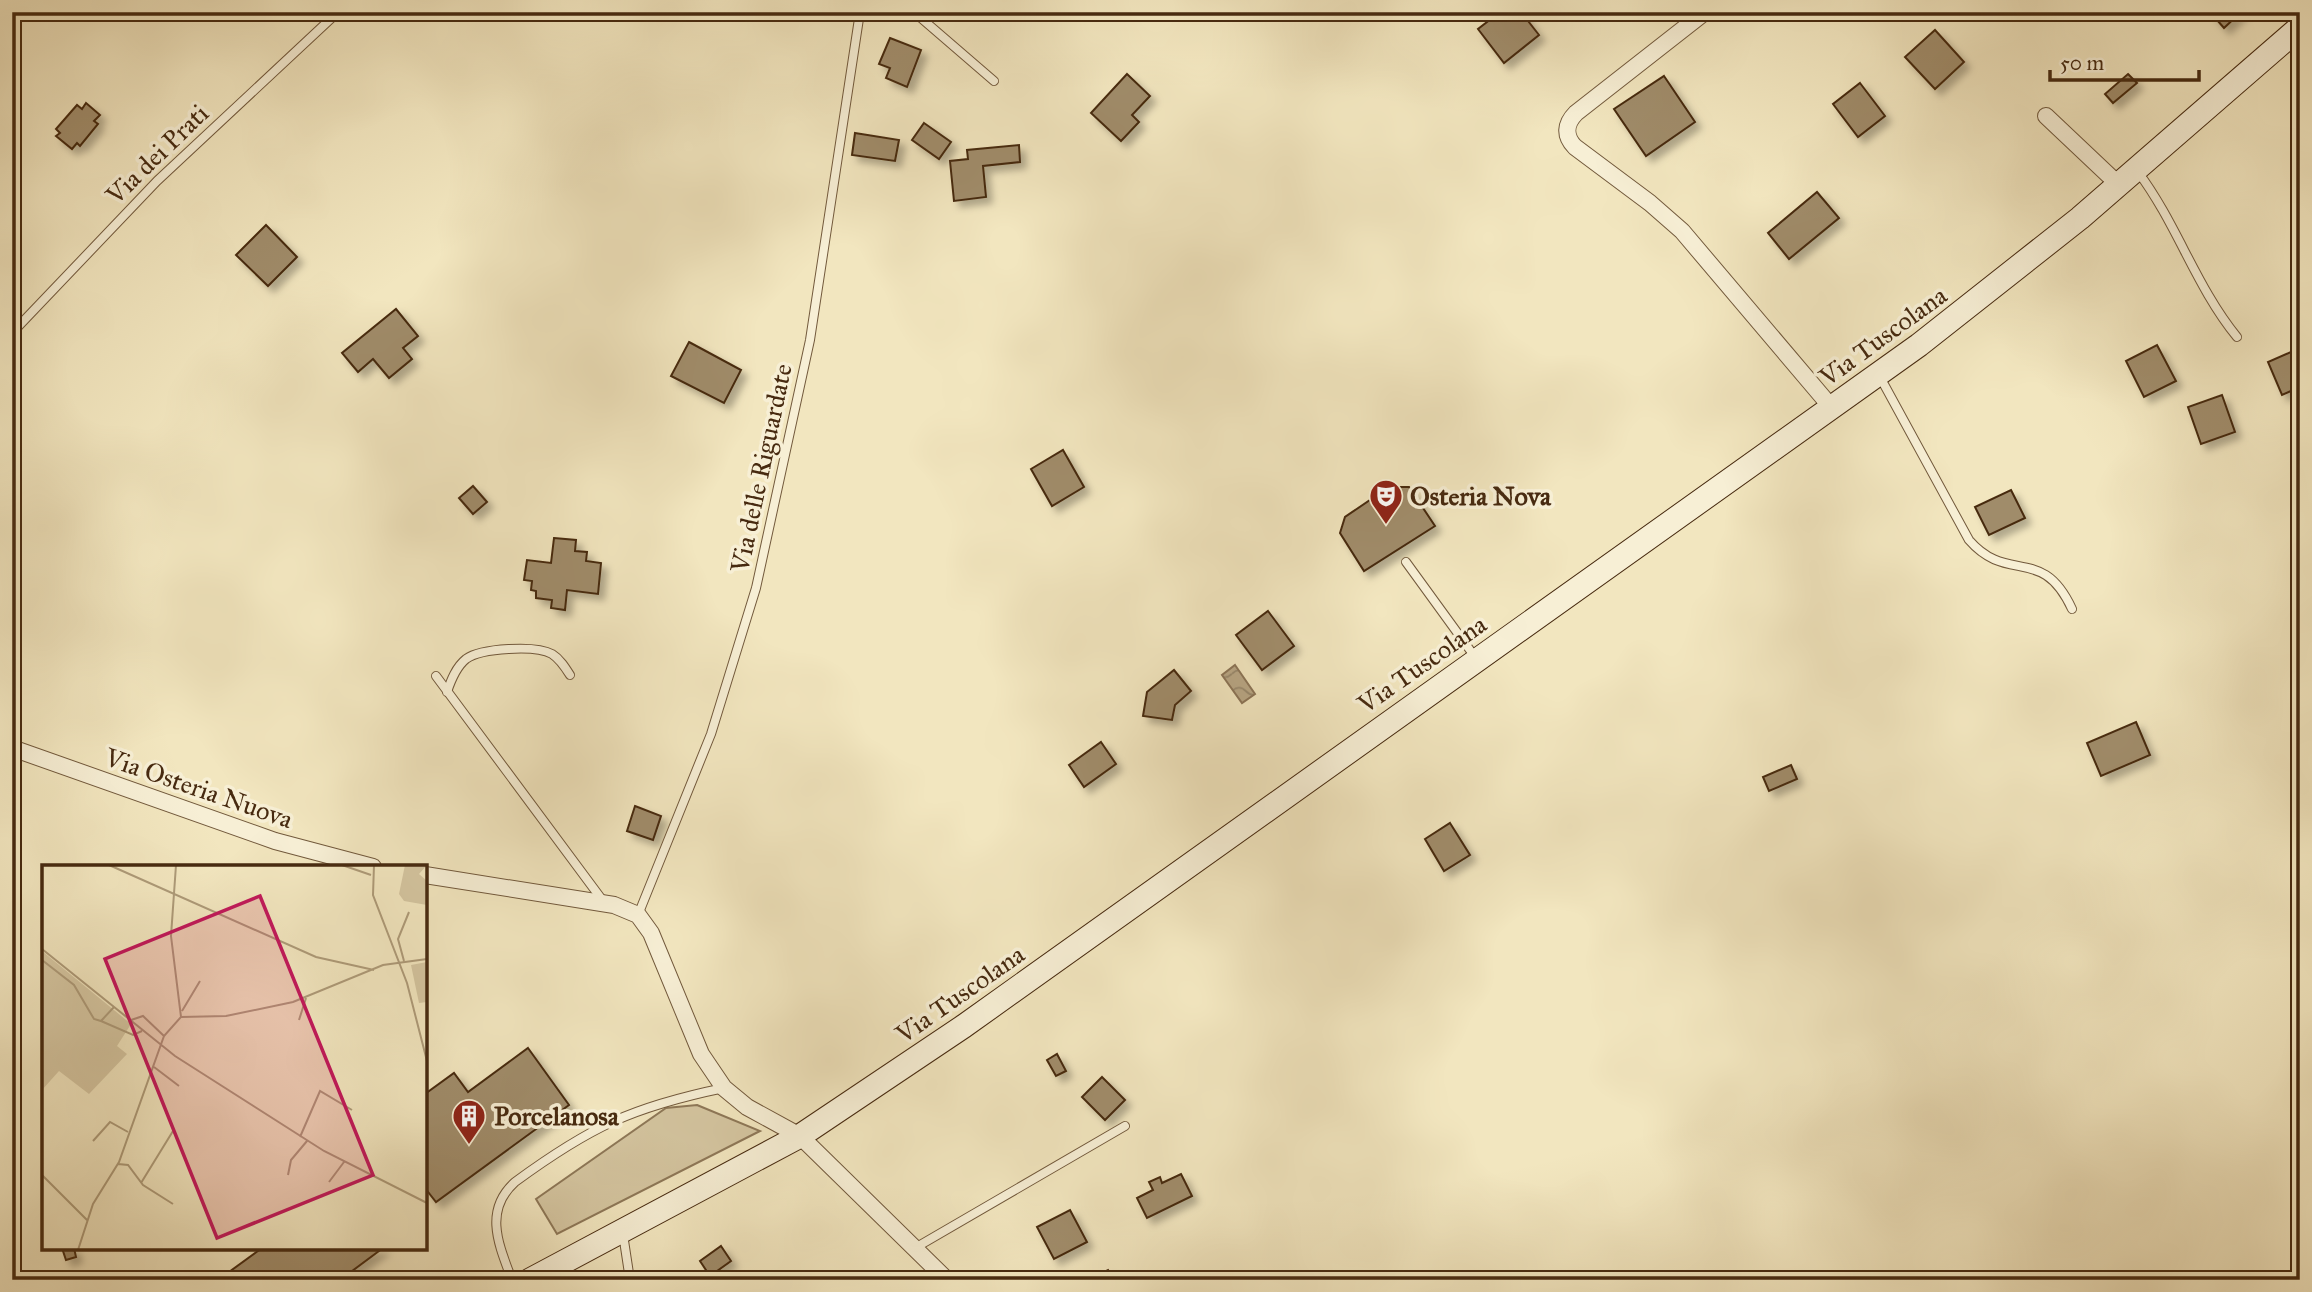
<svg xmlns="http://www.w3.org/2000/svg" width="2312" height="1292" viewBox="0 0 2312 1292" font-family="'IM FELL Great Primer',serif">
<defs>
<pattern id="water-waves" width="16" height="10" patternUnits="userSpaceOnUse" patternTransform="scale(1.75)"><rect width="16" height="10" fill="#b8a684"/><path d="M0 5q4-4 8 0t8 0" fill="none" stroke="#97876b"/></pattern>
<filter id="shadow"><feDropShadow dx="6" dy="6" stdDeviation="3.5" flood-color="#0004"/></filter>
</defs>
<rect width="100%" height="100%" fill="#f2e6bf"/>
<filter id="stains"><feTurbulence type="fractalNoise" baseFrequency=".00286" numOctaves="4"/><feColorMatrix values="0 0 0 0 .2 0 0 0 0 .09 0 0 0 0 .02 0 0 0 .5 -.17"/></filter>
<radialGradient id="worn" r=".72"><stop offset=".6" stop-color="#630" stop-opacity="0"/><stop offset="1" stop-color="#630" stop-opacity=".3"/></radialGradient>
<polygon fill="#d5c6a1" stroke="#8e7858" stroke-width="2" points="697,1105 760,1131 557,1234 536,1199 666,1108"/>
<polygon fill="url(#water-waves)" stroke="#8b7456" stroke-width="2" points="1235,665 1255,694 1242,703 1222,675"/>
<g fill="#a08c6b" stroke="#472a10" stroke-width="2" filter="url(#shadow)">
<polygon points="1500,12 1521,12 1539,35 1504,63 1478,29"/>
<polygon points="2210,12 2241,12 2224,28"/>
<polygon points="1935,30 1964,62 1935,89 1905,57"/>
<polygon points="890,38 921,50 907,87 886,78 890,68 879,64"/>
<polygon points="1127,74 1150,96 1132,115 1139,122 1121,141 1091,113"/>
<polygon points="2128,74 2137,83 2113,103 2105,94"/>
<polygon points="1664,76 1695,122 1646,156 1614,109"/>
<polygon points="1860,83 1885,116 1858,137 1833,104"/>
<polygon points="86,103 100,115 94,121 98,124 80,146 77,143 72,149 56,136 60,133 56,129 77,105 82,109"/>
<polygon points="924,123 951,142 939,159 912,140"/>
<polygon points="855,133 899,140 895,161 852,155"/>
<polygon points="1019,145 1020,162 983,166 986,197 954,201 950,161 968,159 967,150"/>
<polygon points="1817,192 1839,218 1789,259 1768,233"/>
<polygon points="266,225 297,257 268,286 236,255"/>
<polygon points="396,309 418,336 403,348 412,359 389,378 373,359 358,372 342,353"/>
<polygon points="689,342 741,370 724,403 671,376"/>
<polygon points="2157,345 2176,381 2144,397 2126,361"/>
<polygon points="2300,348 2300,387 2282,395 2268,362"/>
<polygon points="2222,395 2235,432 2201,444 2188,407"/>
<polygon points="1063,450 1084,487 1052,506 1031,469"/>
<polygon points="473,486 487,502 473,514 459,498"/>
<polygon points="1389,487 1409,487 1435,526 1364,571 1340,533 1345,517"/>
<polygon points="2011,490 2025,518 1989,535 1975,507"/>
<polygon points="554,538 576,540 575,551 587,552 586,561 601,563 598,594 567,590 565,610 551,608 552,600 536,598 536,591 531,590 532,581 524,580 527,560 551,563"/>
<polygon points="1268,611 1294,646 1262,670 1236,635"/>
<polygon points="1174,670 1191,691 1175,705 1172,720 1143,716 1147,692"/>
<polygon points="2136,722 2150,755 2101,776 2087,743"/>
<polygon points="1101,742 1116,764 1084,787 1069,765"/>
<polygon points="1791,765 1797,779 1769,791 1763,777"/>
<polygon points="635,806 661,816 653,840 627,831"/>
<polygon points="1450,823 1470,855 1444,871 1425,839"/>
<polygon points="528,1048 569,1105 436,1202 425,1188 425,1094 454,1073 468,1092"/>
<polygon points="1057,1054 1066,1071 1056,1076 1047,1060"/>
<polygon points="1102,1077 1125,1100 1105,1120 1082,1097"/>
<polygon points="1181,1174 1192,1196 1147,1218 1137,1198 1153,1190 1149,1182 1160,1177 1162,1183"/>
<polygon points="1070,1210 1087,1242 1054,1259 1037,1227"/>
<polygon points="721,1246 731,1261 710,1276 700,1261"/>
<polygon points="62,1248 74,1248 76,1257 66,1260"/>
<polygon points="262,1248 383,1248 340,1280 218,1280"/>
<polygon points="1108,1270 1113,1280 1088,1280"/>
</g>
<g fill="none" stroke-linecap="round" stroke-linejoin="round">
<defs>
<g id="service">
<polyline points="914,12 994,81"/>
<path d="M2138 172C2177 224 2196 287 2237 337"/>
<polyline points="12,333 157,181 338,12"/>
<path d="M1880 377 1969 540C2008 585 2042 544 2072 609"/>
<polyline points="1406,562 1475,657"/>
<polyline points="436,676 603,901"/>
<path d="M447 692C451 680 456 667 466 659 481 648 536 645 552 654 560 659 565 667 570 675"/>
<polyline points="638,915 711,734 756,588 810,340 860,12"/>
<polyline points="623,1234 630,1280"/>
<polyline points="915,1248 1125,1126"/>
<path d="M512 1280C499 1245 483 1211 515 1182 590 1127 632 1107 724 1088"/>
</g>
<g id="minor">
<path d="M1705 12 1576 113C1565 124 1564 136 1575 147L1650 203 1682 231 1832 408"/>
<polyline points="2046,116 2119,185"/>
<polyline points="12,748 275,841 373,867"/>
<polyline points="425,875 614,905 638,915 651,933 701,1054 724,1088 747,1107 800,1136 947,1280"/>
</g>
<polyline id="secondary" points="530,1280 800,1136 964,1026 1919,345 2080,218 2300,27"/>
</defs>
<use href="#service" stroke="#72593c" stroke-width="10"/>
<use href="#minor" stroke="#72593c" stroke-width="18"/>
<use href="#secondary" stroke="#472a10" stroke-width="25"/>
<use href="#service" stroke="#f7efd5" stroke-width="8"/>
<use href="#minor" stroke="#f7efd5" stroke-width="16"/>
<use href="#secondary" stroke="#f7efd5" stroke-width="23"/>
</g>
<defs>
<symbol id="theatre-pin" viewBox="-11 -11 22 30"><path d="M0 17L-7.5 6A9.5 9.5 0 1 1 7.5 6Z" fill="#8f2418" stroke="#f7efd5"/><path d="M-5-5.5Q0-4 5-5.5V0Q5 5 0 6Q-5 5-5 0ZM-3.3-2.5H-1v1.5H-3.3ZM1-2.5H3.3v1.5H1ZM-2.8 1Q0 5.5 2.8 1Z" fill="#fff"/></symbol>
<symbol id="building-pin" viewBox="-11 -11 22 30"><path d="M0 17L-7.5 6A9.5 9.5 0 1 1 7.5 6Z" fill="#8f2418" stroke="#f7efd5"/><path d="M-4-6H4V6H1V3H-1V6H-4ZM-2.5-4.3h1.7v1.8h-1.7ZM.8-4.3h1.7v1.8H.8ZM-2.5-1h1.7V.8h-1.7ZM.8-1h1.7V.8H.8Z" fill="#fff"/></symbol>
</defs>
<g fill-rule="evenodd">
<use href="#theatre-pin" x="1367" y="477" width="38" height="52"/>
<use href="#building-pin" x="450" y="1097" width="38" height="52"/>
</g>
<g text-anchor="middle" stroke-width="7" stroke-linejoin="round" paint-order="stroke">
<g font-size="26" fill="#472a10" stroke="#f7efd5">
<text transform="translate(157 154) rotate(-44)" y="9">Via dei Prati</text>
<text transform="translate(1883 336) rotate(-36)" y="9">Via Tuscolana</text>
<text transform="translate(761 468) rotate(-78)" y="9">Via delle Riguardate</text>
<text transform="translate(1422 664) rotate(-35)" y="9">Via Tuscolana</text>
<text transform="translate(199 788) rotate(19)" y="9">Via Osteria Nuova</text>
<text transform="translate(960 994) rotate(-35)" y="9">Via Tuscolana</text>
</g>
<g font-size="26" font-weight="bold" fill="#472a10" stroke="#f7efd5" text-anchor="start">
<text x="1410" y="505">Osteria Nova</text>
<text x="494" y="1125">Porcelanosa</text>
</g>
</g>
<g transform="translate(42 865)">
<rect width="385" height="385" fill="#f2e6bf"/>
<path d="M0 86 89 159 75 181 85 189 47 229 17 206 0 225ZM385 97V137L377 138 369 100Z" fill="#d5c6a1"/>
<path d="M363 0H385L377 9 385 16V40L362 36 357 29Z" fill="#d5c6a1"/>
<path fill="none" stroke="#ae9b79" stroke-width="2" d="M67 0 274 92 332 105M300 0 329 10M332 0 331 30 365 118 385 196M0 84 133 191 282 286 385 338M0 95 32 120 52 154 59 156 72 142M362 96 356 74 367 47M140 146 158 116M139 152 184 151 251 137 341 100 385 94M89 155 101 151 122 171M257 155 264 133M59 156 91 170 100 166M112 202 137 221M258 272 278 226 310 245M51 276 68 257 86 267M76 299 86 300 101 320 131 339M0 310 45 355M246 310 249 295 265 276M287 317 302 297M99 318 131 266M36 385 51 339 77 297 122 171 139 152 129 71 134 0"/>
<path fill="#c2185b" fill-opacity="0.15" stroke="#c2185b" stroke-width="3.5" d="M218 31 331 310 175 373 63 94Z"/>
<rect width="385" height="385" fill="none" stroke="#472a10" stroke-width="3.5"/>
</g>
<rect width="2312" height="1292" fill="none" stroke="#f2e6bf" stroke-width="42"/>
<rect x="14" y="14" width="2284" height="1264" fill="none" stroke="#472a10" stroke-width="3.5"/>
<rect x="21" y="21" width="2270" height="1250" fill="none" stroke="#472a10" stroke-width="2"/>
<path d="M2050 70v10h149v-10" fill="none" stroke="#472a10" stroke-width="3.5"/>
<text x="2060" y="70" font-size="21" fill="#472a10" stroke="#f7efd5" stroke-width="5" paint-order="stroke">50 m</text>
<rect width="100%" height="100%" filter="url(#stains)"/>
<rect width="100%" height="100%" fill="url(#worn)"/>
</svg>
